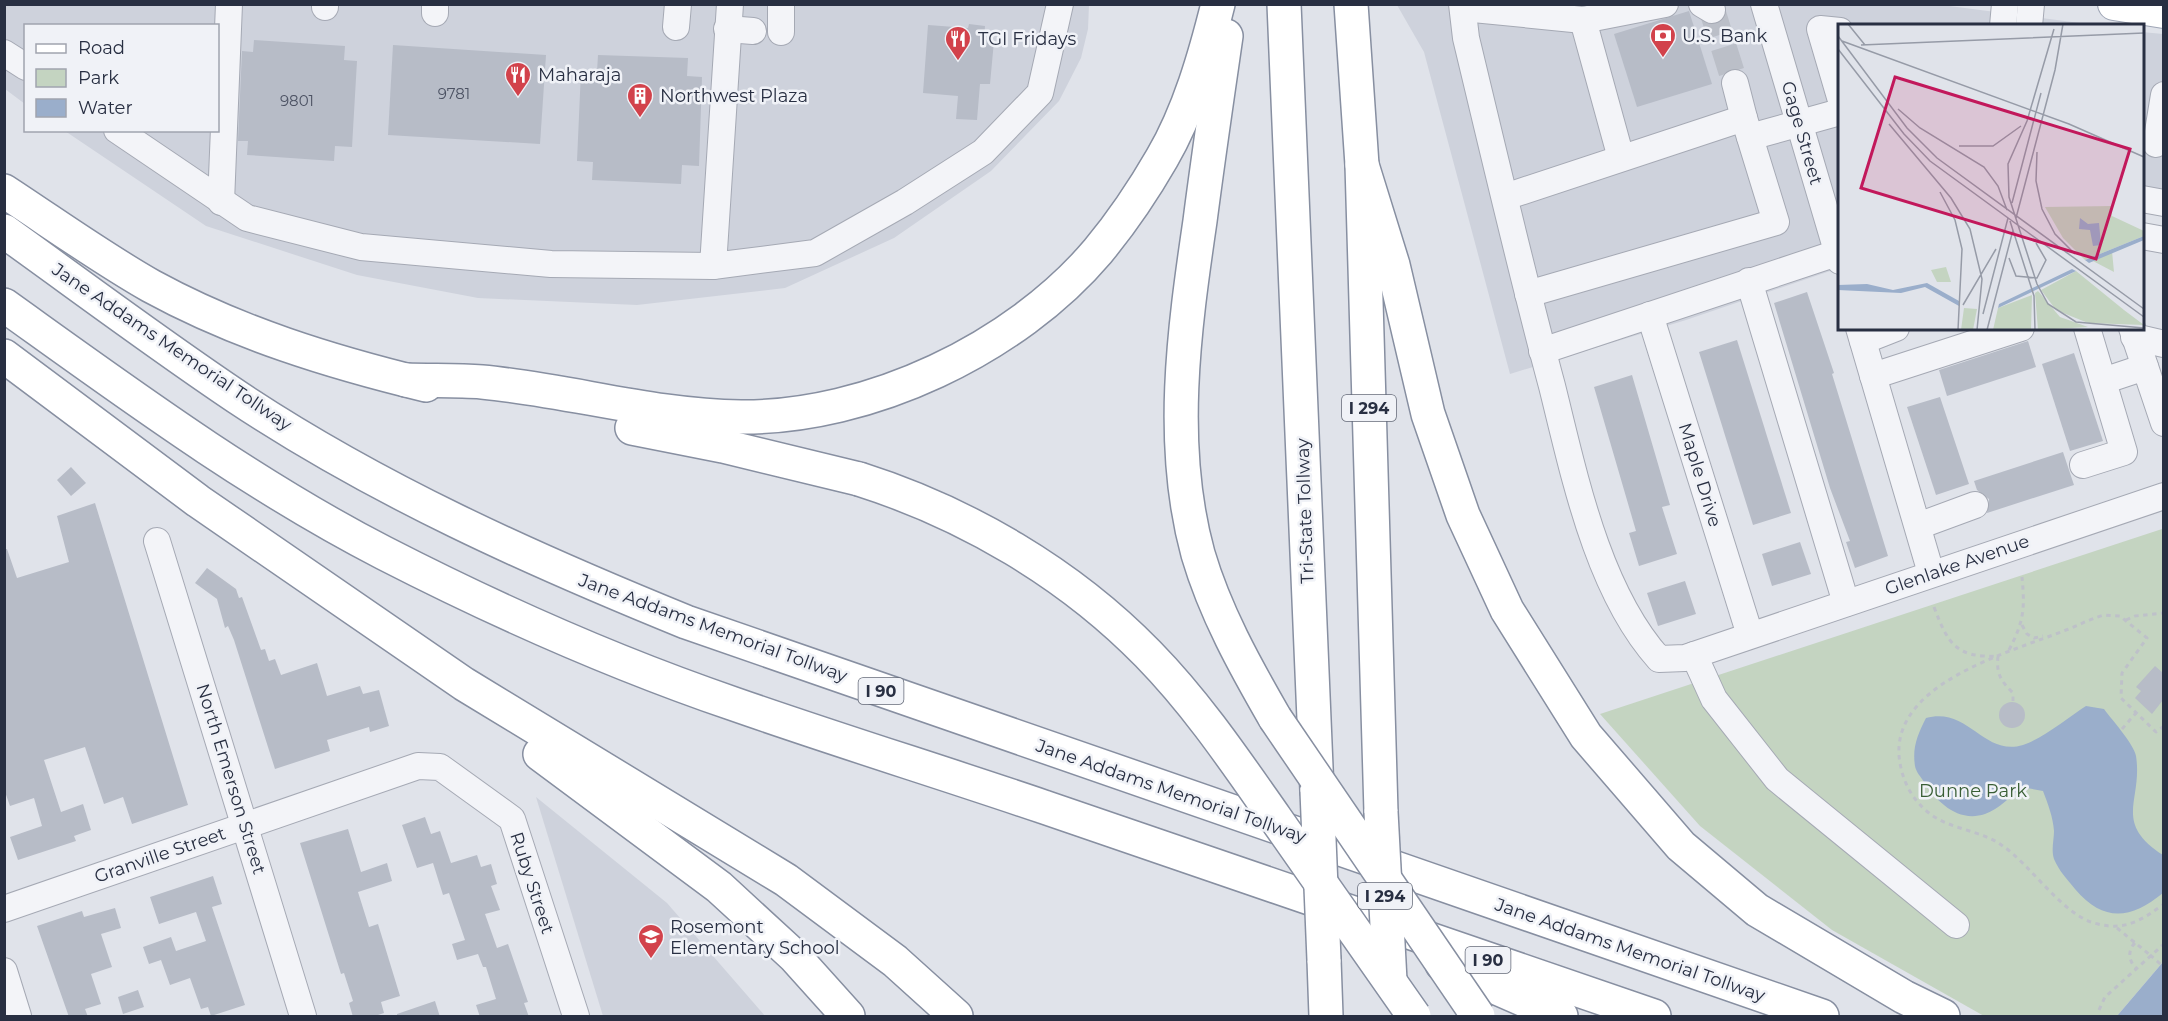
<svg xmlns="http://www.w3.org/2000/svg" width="2168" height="1021" viewBox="0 0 2168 1021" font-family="Montserrat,sans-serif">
<rect width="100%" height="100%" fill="#e0e3ea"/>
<g fill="#ced2dc">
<polygon points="1934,4 2095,25 1840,26 1839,268 1686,320 1510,374 1424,52 1397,5"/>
<polygon points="4,5 1089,5 1088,29 1081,58 1059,101 991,171 894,238 785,288 637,305 478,298 357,275 206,226 65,131 218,130 218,26 26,26 25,104 5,89"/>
<polygon points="2142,32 2163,34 2163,216 2143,211"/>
<polygon points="536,797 667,903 765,1016 603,1016"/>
</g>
<polygon fill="#c4d4c1" points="2162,529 2163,962 2117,1016 1984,1016 1832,930 1700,826 1600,714"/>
<g fill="#9aaecb">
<path d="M2086 706 2104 709C2112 720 2134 744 2136 756 2143 801 2112 822 2163 855V893C2131 919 2104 923 2075 889 2067 879 2059 871 2054 859 2051 850 2054 840 2054 831 2053 817 2048 804 2043 791L2022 787C2011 796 1999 809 1985 814 1958 823 1937 802 1924 782 1921 777 1916 772 1915 766 1912 747 1918 734 1926 718 1968 706 1984 757 2023 745 2042 739 2069 717 2086 706Z"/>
<polygon points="2163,962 2163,1016 2117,1016"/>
</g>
<g fill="#b7bcc7">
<polygon points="1689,11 1712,84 1637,107 1614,34"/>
<polygon points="969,24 985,26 984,40 994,41 990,84 980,84 977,120 956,119 958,96 923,93 928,25 968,28"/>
<polygon points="254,40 345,46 344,60 357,61 352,147 335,146 334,161 247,155 248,141 238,141 242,51 253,52"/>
<polygon points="393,45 546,55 540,144 388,135"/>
<polygon points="598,55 688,58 687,76 702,77 699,166 682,165 681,184 592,180 593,162 577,161 581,71 597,72"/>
<polygon points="1807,292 1834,373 1832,374 1888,556 1855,568 1846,542 1850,541 1830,488 1774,303"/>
<polygon points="1737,340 1791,513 1753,525 1699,352"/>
<polygon points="2028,341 2036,367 1947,396 1939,370"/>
<polygon points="2074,353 2103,441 2070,451 2042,364"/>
<polygon points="1632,375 1670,505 1662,507 1677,554 1639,566 1629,533 1636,531 1594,387"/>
<polygon points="1940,397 1969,484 1936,495 1907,407"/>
<polygon points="2063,452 2074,485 1987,513 1989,499 1977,490 1974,481"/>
<polygon points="71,467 86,483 71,496 57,480"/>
<polygon points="95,503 188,805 132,824 123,797 104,804 85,747 44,760 61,812 83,804 91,830 74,836 76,841 18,860 10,837 42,826 34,798 10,806 4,789 4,549 7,549 17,578 69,562 57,516"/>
<polygon points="1800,542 1811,574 1772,586 1762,554"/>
<polygon points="207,568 236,589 239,598 242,597 261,650 265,649 269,661 275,659 281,675 317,663 327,696 360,686 363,694 379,690 389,726 370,732 369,727 327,740 330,751 275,769 234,640 228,626 225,628 217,599 195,583"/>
<polygon points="1685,581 1696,614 1658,626 1647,593"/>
<polygon points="2155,666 2163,673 2163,700 2152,714 2135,698 2141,691 2136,687"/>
<circle cx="2012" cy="715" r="13"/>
<polygon points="425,817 431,834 440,831 451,863 477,855 481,867 491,864 497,884 491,886 500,910 485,914 497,948 508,944 528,1002 524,1003 529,1017 480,1017 476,1005 496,999 486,967 483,967 478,954 457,960 452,944 465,940 449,893 443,895 433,863 417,868 402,825"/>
<polygon points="348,829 361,872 387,863 392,881 358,892 369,927 378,924 400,996 381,1002 384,1013 372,1017 353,1017 349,1003 353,1001 344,973 341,974 300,843"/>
<polygon points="213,876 222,904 212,907 245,1005 211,1016 208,1007 201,1009 190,978 170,985 161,960 149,964 143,947 171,937 176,951 206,941 196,912 159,924 150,897"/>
<polygon points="115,908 121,928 101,934 112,967 91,974 101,1004 85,1009 88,1017 69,1017 37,926 82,911 84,917"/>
<polygon points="138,990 144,1007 123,1014 118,997"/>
<polygon points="435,1001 440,1017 397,1017 397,1014"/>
</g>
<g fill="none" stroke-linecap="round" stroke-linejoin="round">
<polyline stroke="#bbbfc8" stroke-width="26" stroke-dasharray="26 13" stroke-linecap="butt" points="1712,10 1735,83"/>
<defs>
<g id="minor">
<path d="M1462 4 1466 38C1494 154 1521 271 1552 386 1574 474 1597 590 1659 659L1685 658 2164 496"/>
<polyline points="1702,4 1712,10"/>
<polyline points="1764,4 1840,261"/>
<polyline points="325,7 325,4"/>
<polyline points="1463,8 1583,20 1665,4"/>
<polyline points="435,13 435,4"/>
<polyline points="1583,20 1621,158"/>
<polyline points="2003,26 2005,4"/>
<polyline points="2029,26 2031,4"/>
<polyline points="676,27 678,4"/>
<polyline points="727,29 753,31"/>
<polyline points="1840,31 1820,29 1840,97"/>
<polyline points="781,32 781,4"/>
<polyline points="4,53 26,67"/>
<polyline points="1735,83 1744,118"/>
<polyline points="117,130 247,218 361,247 551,264 713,266 815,253 905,202 983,152 1040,93 1060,4"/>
<polyline points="1750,137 1840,112"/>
<polyline points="2156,144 2164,95"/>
<polyline points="1505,197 1744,118 1776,222 1528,294"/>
<polyline points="2142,199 2164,203"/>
<polyline points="221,202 229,4"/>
<polyline points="2142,236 2164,240"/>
<polyline points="713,266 730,4"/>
<polyline points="1749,281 1846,603"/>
<polyline points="1650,315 1750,635"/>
<polyline points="1859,328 1931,573"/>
<polyline points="2132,328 2164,423"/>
<polyline points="2134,337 2164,344"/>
<polyline points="1863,341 1896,328"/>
<polyline points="1542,351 1840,252"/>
<polyline points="1873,376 2021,328"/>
<polyline points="2103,381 2145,367"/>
<polyline points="2083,465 2124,452 2087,328"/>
<polyline points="1918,526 1975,505"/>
<polyline points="157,541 303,1016"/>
<polyline points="1694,655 1714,699 1777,779 1956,925"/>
<polyline points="4,909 418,766 440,767 512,819 576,1016"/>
<polyline points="4,971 18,1016"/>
</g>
<polyline id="major" points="2114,4 2164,12"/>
<g id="highway">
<polyline points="1284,4 1317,791"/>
<polyline points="1351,4 1362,165 1381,812"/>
<path d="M1226 36C1217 98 1208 159 1200 221 1184 330 1168 445 1198 554 1215 612 1245 666 1275 718"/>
<polyline points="1362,165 1393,265 1428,414 1463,515 1507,610 1586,736 1681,846 1757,910 1904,997 1943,1016"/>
<path d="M4 191C53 223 100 257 151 286 237 333 331 362 426 385"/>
<path d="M4 231C82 287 158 344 237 397 377 490 531 559 686 622L1822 1016"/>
<path d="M4 305C127 393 250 484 384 553 497 611 614 663 734 704 837 740 941 772 1044 807 1248 875 1451 946 1654 1016"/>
<polyline points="4,356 198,501 464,684 786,880 895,961 956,1016"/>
<path d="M406 380C431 381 457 380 482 382 569 390 653 416 741 417 869 418 1015 349 1098 251 1122 222 1143 191 1162 158 1189 112 1205 56 1218 4"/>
<polyline points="632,428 723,446 859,479"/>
<polyline points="540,754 719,887 794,956 848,1016"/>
<polyline points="1324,960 1326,1016"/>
<polyline points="1442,964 1561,1016"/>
</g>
</defs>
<use href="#minor" stroke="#a5a9b4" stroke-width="28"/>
<use href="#major" stroke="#9fa6b6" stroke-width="34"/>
<use href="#highway" stroke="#878fa1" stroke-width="36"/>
<g stroke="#bec1c9" stroke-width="3" stroke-dasharray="4.5 4.5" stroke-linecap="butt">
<path d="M1934 607C1948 644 1956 658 1998 656 1996 674 2001 681 2013 693V701"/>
<polyline points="2126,620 2135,616 2164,613"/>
<polyline points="2022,625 2027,634 2034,638 2043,636"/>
<path d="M2009 650C2024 621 2025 609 2022 577"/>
<path d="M2164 726 2156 732 2121 698 2122 673 2147 638 2120 616 2104 615C2090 619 2079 625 2066 630 2009 653 1881 685 1901 768 1905 786 1914 801 1929 813 1949 829 1979 830 2000 844 2031 864 2063 917 2098 924 2125 931 2142 920 2164 904"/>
<polyline points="2122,729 2136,713"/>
<polyline points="2117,928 2150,955"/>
<path d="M2135 943C2127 950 2129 962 2136 968"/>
<polyline points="2099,1010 2105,997 2164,944"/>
</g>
<use href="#minor" stroke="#f3f4f8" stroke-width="26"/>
<use href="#major" stroke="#fff" stroke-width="32"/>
<use href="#highway" stroke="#fff" stroke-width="33"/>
<defs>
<g id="highway-bridge">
<path d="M859 479C966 513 1069 573 1148 654 1197 704 1236 762 1276 819 1322 884 1368 950 1414 1016"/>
<polyline points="1275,718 1478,1016"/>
<polyline points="1317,791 1324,960"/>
<polyline points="1381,812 1390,981"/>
</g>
</defs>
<use href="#highway-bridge" stroke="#878fa1" stroke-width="36" stroke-linecap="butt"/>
<polyline stroke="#bec1c9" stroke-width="3" stroke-dasharray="4.5 4.5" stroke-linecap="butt" points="2150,955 2164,967"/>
<use href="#highway-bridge" stroke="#fff" stroke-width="33"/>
</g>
<defs>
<symbol id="bank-pin" viewBox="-11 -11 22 30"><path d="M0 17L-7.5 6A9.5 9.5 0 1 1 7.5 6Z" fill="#d2424b" stroke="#f0f2f7"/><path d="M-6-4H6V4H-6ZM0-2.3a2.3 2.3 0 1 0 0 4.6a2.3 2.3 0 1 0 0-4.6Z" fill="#fff"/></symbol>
<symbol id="restaurant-pin" viewBox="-11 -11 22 30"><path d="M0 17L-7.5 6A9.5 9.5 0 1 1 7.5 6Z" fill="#d2424b" stroke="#f0f2f7"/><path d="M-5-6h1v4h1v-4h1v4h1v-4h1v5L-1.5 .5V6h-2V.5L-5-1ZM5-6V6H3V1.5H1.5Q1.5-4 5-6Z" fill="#fff"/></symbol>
<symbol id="building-pin" viewBox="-11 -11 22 30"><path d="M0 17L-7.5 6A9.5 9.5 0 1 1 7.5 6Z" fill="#d2424b" stroke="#f0f2f7"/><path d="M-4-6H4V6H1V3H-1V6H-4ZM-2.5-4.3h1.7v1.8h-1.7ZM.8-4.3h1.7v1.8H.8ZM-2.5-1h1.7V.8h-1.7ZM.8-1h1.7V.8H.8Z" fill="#fff"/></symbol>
<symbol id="school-pin" viewBox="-11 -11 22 30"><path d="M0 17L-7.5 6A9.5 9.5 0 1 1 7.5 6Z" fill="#d2424b" stroke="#f0f2f7"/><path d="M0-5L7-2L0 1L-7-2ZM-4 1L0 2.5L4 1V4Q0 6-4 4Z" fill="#fff"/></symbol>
</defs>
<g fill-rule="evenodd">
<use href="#bank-pin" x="1648" y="21" width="30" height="40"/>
<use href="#restaurant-pin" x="943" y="24" width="30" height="40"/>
<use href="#restaurant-pin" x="503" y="60" width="30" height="40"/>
<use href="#building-pin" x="625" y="81" width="30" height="40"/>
<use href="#school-pin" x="636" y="922" width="30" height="40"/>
</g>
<g text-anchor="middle" stroke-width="5" stroke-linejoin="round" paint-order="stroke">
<g font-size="15" fill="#4c5263">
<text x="454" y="99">9781</text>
<text x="297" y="106">9801</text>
</g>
<g fill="#f0f2f7" stroke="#646a78" stroke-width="1.5">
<rect x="1342" y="395" width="54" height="26" rx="4.5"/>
<rect x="858.5" y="678" width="45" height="26" rx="4.5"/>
<rect x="1358" y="883" width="54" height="26" rx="4.5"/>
<rect x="1465.5" y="947" width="45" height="26" rx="4.5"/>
</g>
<g font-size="16" font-weight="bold" fill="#282f42">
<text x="1369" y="414">I 294</text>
<text x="881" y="697">I 90</text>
<text x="1385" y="902">I 294</text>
<text x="1488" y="966">I 90</text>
</g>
<g font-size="18" fill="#282f42" stroke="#f0f2f7" text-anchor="start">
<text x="1682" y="42">U.S. Bank</text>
<text x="978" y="45">TGI Fridays</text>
<text x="538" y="81">Maharaja</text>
<text x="660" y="102">Northwest Plaza</text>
<text x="670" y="933">Rosemont<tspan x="670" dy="21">Elementary School</tspan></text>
</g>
<g font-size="18" fill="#282f42" stroke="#f0f2f7">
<text transform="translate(1802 133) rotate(74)" y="6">Gage Street</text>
<text transform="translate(172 347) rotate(34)" y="6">Jane Addams Memorial Tollway</text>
<text transform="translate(1700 475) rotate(73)" y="6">Maple Drive</text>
<text transform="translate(1305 511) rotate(-92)" y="6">Tri-State Tollway</text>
<text transform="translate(1957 565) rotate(-19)" y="6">Glenlake Avenue</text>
<text transform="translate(713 628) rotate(20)" y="6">Jane Addams Memorial Tollway</text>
<text transform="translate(231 779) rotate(73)" y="6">North Emerson Street</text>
<text transform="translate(1171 791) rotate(19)" y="6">Jane Addams Memorial Tollway</text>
<text transform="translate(160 855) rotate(-19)" y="6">Granville Street</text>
<text transform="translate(532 883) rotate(72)" y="6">Ruby Street</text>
<text transform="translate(1630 950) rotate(19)" y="6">Jane Addams Memorial Tollway</text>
</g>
<g font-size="18" fill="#395e35" stroke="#f0f2f7">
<text x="1973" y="797">Dunne Park</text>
</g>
</g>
<g transform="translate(1838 24)">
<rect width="306" height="306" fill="#e0e3ea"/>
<path d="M274 182V192L306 207V212L247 236 225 214 207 183ZM274 227 276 248 255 237 263 232ZM108 243 113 258H99L93 246ZM238 247 286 286 306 301 250 299 218 286 203 266ZM200 267 222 293 250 303 200 306 197 269ZM194 271 193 306H155L160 284ZM126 284 139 285 135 306H123Z" fill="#c4d4c1"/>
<path d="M242 194 250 200 261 199 263 221 255 222 252 206 241 205ZM306 212V216L251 239 247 236ZM234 245 238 247 160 284 161 280ZM89 259 121 277V282L87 263 63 269 0 266V261L29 260 55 266Z" fill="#9aaecb"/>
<path fill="none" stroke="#969ba7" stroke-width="1.5" d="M10 0 27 21M216 5 189 97 170 140 171 173 199 260 210 280 238 298 306 304M0 12 69 104 99 134 306 285M4 17 231 100 306 133M23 21 306 9M0 25 66 110 92 137 306 293M60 85 82 104 146 143 160 162 169 186M51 100 113 174 132 205 144 255 139 306M121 122H155L183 102M199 128 198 157 204 185 217 210 237 230M102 168 117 196 124 225 120 306M174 179 203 69M178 194 217 46 225 0M172 197 196 272 197 306M171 234 178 252 199 254 208 236 198 219M125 281 158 225M145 290 170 194M149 306 175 206"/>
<path fill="#c2185b" fill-opacity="0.15" stroke="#c2185b" stroke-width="3" d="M57 53 292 125 258 235 23 164Z"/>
<rect width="306" height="306" fill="none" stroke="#282f42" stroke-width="3"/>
</g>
<rect width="2168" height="1021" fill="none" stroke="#282f42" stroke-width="12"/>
<rect x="24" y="24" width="195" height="108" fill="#f0f2f7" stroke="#a0a4af" stroke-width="1.5"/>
<rect x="36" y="44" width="30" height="9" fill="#ffffff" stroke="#a0a4af" stroke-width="1.5"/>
<text x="78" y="54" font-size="18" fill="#282f42">Road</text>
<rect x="36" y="69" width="30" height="18" fill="#c4d4c1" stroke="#a0a4af" stroke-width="1.5"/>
<text x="78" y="84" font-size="18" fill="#282f42">Park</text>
<rect x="36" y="99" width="30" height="18" fill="#9aaecb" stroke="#a0a4af" stroke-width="1.5"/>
<text x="78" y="114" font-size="18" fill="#282f42">Water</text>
</svg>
